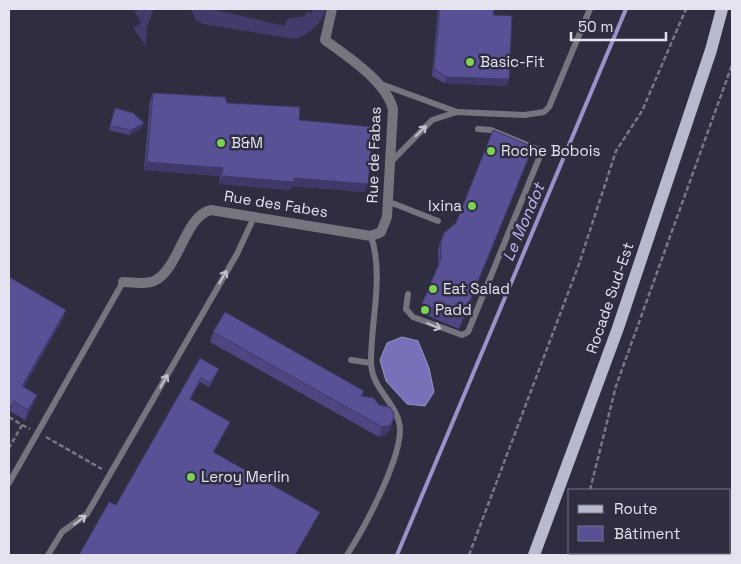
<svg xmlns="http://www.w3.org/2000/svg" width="741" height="564" viewBox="0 0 741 564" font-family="'Space Grotesk',sans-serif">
<rect width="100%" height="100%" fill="#2f2e41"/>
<g fill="#413c6c">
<polygon points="133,9 154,9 147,26 146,46 133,28 141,23"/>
<path d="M191 9H211L285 26 287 19 305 16 306 12 312 13 313 9H326C323 22 308 36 295 39L203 24 195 19Z"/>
</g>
<polygon fill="#7771b9" stroke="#9894ca" points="402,337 418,341 429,368 434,392 425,406 407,404 386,381 380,360 387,343"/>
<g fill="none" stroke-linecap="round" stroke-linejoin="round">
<polyline stroke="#9894ca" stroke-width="4" points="397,555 626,9"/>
<g stroke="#787787" stroke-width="2.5" stroke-dasharray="5 2.5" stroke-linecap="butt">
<polyline points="9,417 22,425 9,448"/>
<polyline points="22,425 30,429"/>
<polyline points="46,437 102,469"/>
<polyline points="590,490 616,386 732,65"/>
<polyline points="469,555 579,264 616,151 642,111 686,9"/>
</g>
<g stroke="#75757f" stroke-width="6">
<polyline points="381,84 457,112"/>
<polyline points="391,162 432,120 457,112 524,115 544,112 549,107 590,9"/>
<polyline points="387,201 438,221"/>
<polyline points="408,294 406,309 413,317 462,335 468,332 542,151 491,130 478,129"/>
<polyline points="351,360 371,363"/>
<polyline points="9,483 123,282"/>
<polyline points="48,555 62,532 87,514 237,254 255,215"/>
<path d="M347 555C363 530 407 450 399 422 393 399 371 388 371 361 371 320 384 275 371 236"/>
</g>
<path stroke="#75757f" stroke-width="10" d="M123 282C132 282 144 285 154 281 179 270 185 215 211 210L371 236 381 232 387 217 393 109C386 81 348 57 325 40L332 9"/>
<polyline stroke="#b9b9ce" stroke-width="12" points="534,555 618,328 711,50 722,9"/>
</g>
<g fill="#4d4681">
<polygon points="438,9 494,9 493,15 509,79 506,86 444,83 432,76"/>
<polygon points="153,93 227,103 299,120 365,192 292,186 291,190 219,184 220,176 144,170 150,101"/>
<polygon points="115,108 142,128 129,135 109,130"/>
<polygon points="533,147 459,329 419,312 438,266 438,249 441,241 456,223"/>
<polygon points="9,277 66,310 62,320 24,387 33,405 25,420 10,411"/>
<polygon points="213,332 364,391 362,396 379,405 393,420 390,430 386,435 379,437 210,342"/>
<polygon points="200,358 217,373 209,387 200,382 190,399 230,422 214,452 318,516 116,505"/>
</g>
<g fill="#3e3969">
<polygon points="447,77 509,79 506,86 444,83"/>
<polygon points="144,123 142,128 129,135 131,130"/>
<polygon points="147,162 223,168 220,176 144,170"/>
<polygon points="222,176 294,178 368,184 365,192 292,186 291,190 219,184"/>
<polygon points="66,310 62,320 19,396 22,386"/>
<polygon points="37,395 33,405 25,420 28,410"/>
<polygon points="14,401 10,411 9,413 9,409"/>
<polygon points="393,420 390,430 386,435 379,437 382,427"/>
<polygon points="230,422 229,426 212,455 213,452"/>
<polygon points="320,512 318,516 296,555 295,555"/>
</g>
<g fill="#595196" stroke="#3e3969">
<polygon points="440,9 494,9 493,15 512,16 509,79 447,77 434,69"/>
<polygon points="153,93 225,97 227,103 300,107 299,120 373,127 368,184 294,178 294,182 222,176 223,168 147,162"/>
<polygon points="115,108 133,113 144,123 131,130 110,126"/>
<polygon points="493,130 533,147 462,320 422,304 441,259 441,241 444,233 456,223"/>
<polygon points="9,277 66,310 22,386 37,395 28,410 14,401 9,409"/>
<polygon points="225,312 364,391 361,396 374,398 379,405 390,407 394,413 393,420 390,425 382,427 213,332"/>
<polygon points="200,358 219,369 210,383 201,378 190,399 230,422 213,452 320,512 295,555 79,555 109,502 116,505"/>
</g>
<defs><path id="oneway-shaft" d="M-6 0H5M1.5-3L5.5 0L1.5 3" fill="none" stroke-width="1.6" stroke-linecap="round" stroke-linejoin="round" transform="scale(1.25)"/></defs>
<g stroke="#c3c3ce">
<use href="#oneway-shaft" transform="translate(421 131) rotate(-45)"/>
<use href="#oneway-shaft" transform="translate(223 277) rotate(-60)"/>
<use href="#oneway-shaft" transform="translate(434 326) rotate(22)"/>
<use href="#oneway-shaft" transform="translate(164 381) rotate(-60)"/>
<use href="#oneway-shaft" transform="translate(80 520) rotate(-37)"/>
</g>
<g fill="#7ed153" stroke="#2f2e41" stroke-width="2">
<circle cx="470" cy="62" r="5"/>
<circle cx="221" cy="143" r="5"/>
<circle cx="491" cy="151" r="5"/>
<circle cx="472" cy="206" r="5"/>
<circle cx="433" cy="289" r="5"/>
<circle cx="425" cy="310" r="5"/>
<circle cx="191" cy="477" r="5"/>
</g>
<g text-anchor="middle" stroke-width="5" stroke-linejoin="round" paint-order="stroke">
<g font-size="15" fill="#e4e4f0" stroke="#2f2e41" text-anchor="start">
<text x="480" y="67">Basic-Fit</text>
<text x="231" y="148">B&amp;M</text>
<text x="501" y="156">Roche Bobois</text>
<text x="462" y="211" text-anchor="end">Ixina</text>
<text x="443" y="294">Eat Salad</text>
<text x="435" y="315">Padd</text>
<text x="201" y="482">Leroy Merlin</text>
</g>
<g font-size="15" fill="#e4e4f0" stroke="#2f2e41">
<text transform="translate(374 155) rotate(-88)" y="5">Rue de Fabas</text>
<text transform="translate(276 204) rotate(9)" y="5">Rue des Fabes</text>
<text transform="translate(610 298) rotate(-71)" y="5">Rocade Sud-Est</text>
</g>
<g font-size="16" font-style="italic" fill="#bebbf6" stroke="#2f2e41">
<text transform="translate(523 222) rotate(-67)" y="6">Le Mondot</text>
</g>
</g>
<rect width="741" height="564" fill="none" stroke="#e4e4f0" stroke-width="20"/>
<rect x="568" y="489" width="162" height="65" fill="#2f2e41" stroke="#777787"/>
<rect x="578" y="505" width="25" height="8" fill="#b9b9ce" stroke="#777787"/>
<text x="614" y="514" font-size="15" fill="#e4e4f0">Route</text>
<rect x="578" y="526" width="25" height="15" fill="#595196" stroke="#777787"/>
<text x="614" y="539" font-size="15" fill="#e4e4f0">Bâtiment</text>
<path d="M571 32v8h95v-8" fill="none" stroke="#e4e4f0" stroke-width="2.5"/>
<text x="578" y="32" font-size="15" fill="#e4e4f0" stroke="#2f2e41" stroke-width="4" paint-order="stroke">50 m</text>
</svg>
